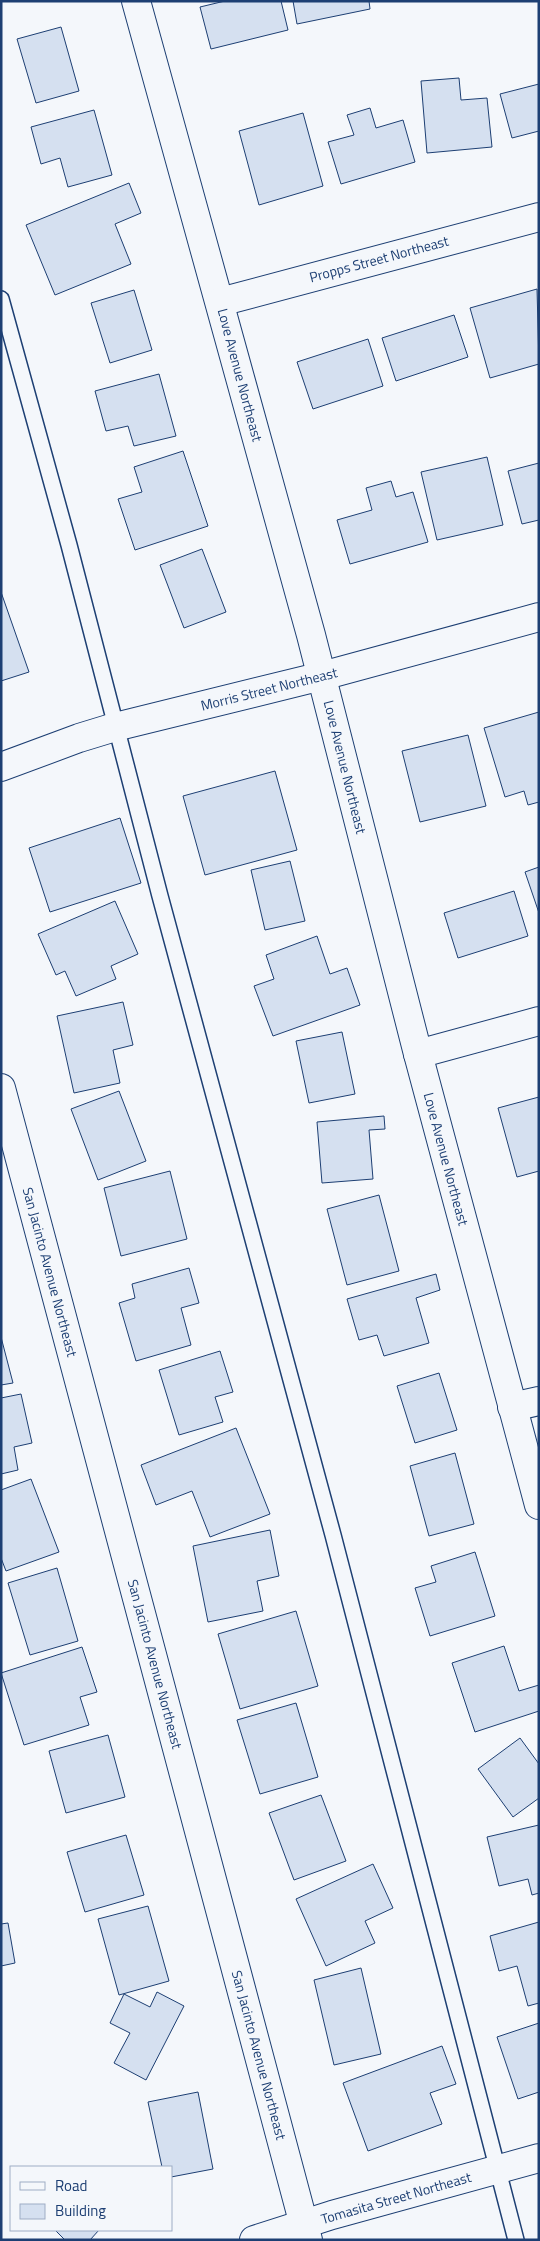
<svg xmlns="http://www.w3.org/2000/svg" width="540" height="2241" viewBox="0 0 540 2241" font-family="'Titillium Web',sans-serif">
<rect width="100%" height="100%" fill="#f4f7fb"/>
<g fill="#d5e0f0" stroke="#1d3f73">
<polygon points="225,1 281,1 288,30 211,49 200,7"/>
<polygon points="293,1 369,1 370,9 297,24"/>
<polygon points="61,27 79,91 36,103 17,39"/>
<polygon points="459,78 461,100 487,98 492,147 427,153 421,81"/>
<polygon points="539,84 539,131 512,138 500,94"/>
<polygon points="370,108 376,128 403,120 415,162 341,184 328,142 354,135 347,115"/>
<polygon points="94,110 112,175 68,187 60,158 41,164 31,127"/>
<polygon points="303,113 323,186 259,205 239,131"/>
<polygon points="129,183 141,213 115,224 131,264 55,295 26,225"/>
<polygon points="537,289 539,364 490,378 470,308"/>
<polygon points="134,290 152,350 110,363 91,303"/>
<polygon points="454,315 468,357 396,381 382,338"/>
<polygon points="368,339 383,386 313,409 297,362"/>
<polygon points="159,374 176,436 134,446 128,426 106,431 95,391"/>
<polygon points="183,451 208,526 135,550 118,499 142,492 134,467"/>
<polygon points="487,457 503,525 437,540 421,472"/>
<polygon points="539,463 539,520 522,524 508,471"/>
<polygon points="391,481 396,497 413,492 428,542 350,564 337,520 372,510 366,488"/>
<polygon points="202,549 226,612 184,628 160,565"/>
<polygon points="1,592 29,672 1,681"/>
<polygon points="539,712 539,802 528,805 524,791 505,797 484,728"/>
<polygon points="468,735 486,806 420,822 402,751"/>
<polygon points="275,771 297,850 205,875 183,796"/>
<polygon points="120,818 141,883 50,912 29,848"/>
<polygon points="290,861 305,921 265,930 251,870"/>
<polygon points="539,867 539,913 525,872"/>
<polygon points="514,891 528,936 458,958 444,913"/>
<polygon points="115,901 138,954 111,966 116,979 76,996 65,971 56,975 38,934"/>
<polygon points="317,936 330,974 347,968 360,1005 273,1036 254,986 274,979 266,955"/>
<polygon points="123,1002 133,1045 113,1050 120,1083 74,1093 57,1016"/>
<polygon points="342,1032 355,1094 309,1103 296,1041"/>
<polygon points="119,1091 146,1161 98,1180 71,1109"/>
<polygon points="539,1097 539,1171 517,1177 498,1108"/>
<polygon points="384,1116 385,1129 369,1130 373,1179 322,1183 317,1122"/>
<polygon points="170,1171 187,1239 121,1256 104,1188"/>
<polygon points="379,1195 399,1271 347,1285 327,1209"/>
<polygon points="189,1268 199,1303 181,1308 191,1345 136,1361 119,1303 135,1298 132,1284"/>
<polygon points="436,1274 440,1290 416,1298 429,1343 384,1356 377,1335 359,1340 347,1299"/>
<polygon points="1,1337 13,1383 1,1385"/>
<polygon points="220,1351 233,1392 215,1397 223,1422 179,1435 159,1370"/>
<polygon points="439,1373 457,1430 415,1443 397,1386"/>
<polygon points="21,1394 32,1443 14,1447 18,1470 1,1474 1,1398"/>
<polygon points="236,1428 270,1514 210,1537 192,1491 156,1505 141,1465"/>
<polygon points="455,1453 474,1524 429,1536 410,1466"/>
<polygon points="31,1479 59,1552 6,1571 1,1558 1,1490"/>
<polygon points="270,1530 279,1576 257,1581 263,1611 208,1622 193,1546"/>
<polygon points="475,1552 495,1616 430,1636 415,1588 436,1582 431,1566"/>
<polygon points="57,1568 78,1641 30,1655 8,1583"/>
<polygon points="296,1611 318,1686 240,1709 218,1634"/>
<polygon points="504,1646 519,1691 539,1685 539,1711 475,1732 452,1663"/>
<polygon points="82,1647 97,1692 80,1697 89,1725 24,1745 1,1673"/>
<polygon points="296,1703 318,1777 260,1794 237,1720"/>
<polygon points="108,1735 125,1797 66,1813 49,1751"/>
<polygon points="520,1738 539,1764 539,1798 513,1817 478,1769"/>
<polygon points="321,1795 346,1861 294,1880 269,1813"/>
<polygon points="539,1825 539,1893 532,1895 528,1879 499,1886 487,1837"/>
<polygon points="126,1835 144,1895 85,1912 67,1852"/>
<polygon points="373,1864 393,1908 365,1921 375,1943 326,1966 296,1899"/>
<polygon points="148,1906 169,1981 119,1995 98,1919"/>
<polygon points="539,1922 539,2003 528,2006 517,1966 499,1971 490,1936"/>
<polygon points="8,1923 15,1963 1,1966 1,1924"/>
<polygon points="361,1968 381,2054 334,2065 314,1980"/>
<polygon points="157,1992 184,2006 146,2080 114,2063 130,2033 110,2023 124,1994 150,2007"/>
<polygon points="539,2023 539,2092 518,2099 497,2037"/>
<polygon points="442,2046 456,2084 430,2093 442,2124 368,2151 343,2083"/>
<polygon points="198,2092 213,2169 171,2177 171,2167 162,2167 148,2102"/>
<polygon points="55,2230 99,2230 90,2240 65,2240"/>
</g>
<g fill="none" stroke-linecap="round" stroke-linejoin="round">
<defs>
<polyline id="service" points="1,299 69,545 160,896 333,1535 516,2240"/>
<g id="minor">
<polyline points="136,1 311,635 418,1054 539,1505"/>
<polyline points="220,302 539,217"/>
<polyline points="418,1054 539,1021"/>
<polyline points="1,1088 308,2240"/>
<polyline points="512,1407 539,1401"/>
<polyline points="254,2240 332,2215 539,2158"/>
</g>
<polyline id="tertiary" points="1,767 79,738 115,727 322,676 539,617"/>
</defs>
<use href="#service" stroke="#1d3f73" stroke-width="18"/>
<use href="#minor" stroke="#1d3f73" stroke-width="30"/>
<use href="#tertiary" stroke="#1d3f73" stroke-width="30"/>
<use href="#service" stroke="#f4f7fb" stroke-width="15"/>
<use href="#minor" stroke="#f4f7fb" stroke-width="28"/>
<use href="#tertiary" stroke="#f4f7fb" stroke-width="28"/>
</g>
<g text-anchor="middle" stroke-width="4" stroke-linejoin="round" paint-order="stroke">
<g font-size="14" fill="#1d3f73" stroke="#f4f7fb">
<text transform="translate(379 259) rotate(-15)" y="5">Propps Street Northeast</text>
<text transform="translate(240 375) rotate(75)" y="5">Love Avenue Northeast</text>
<text transform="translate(269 689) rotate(-14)" y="5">Morris Street Northeast</text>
<text transform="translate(345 767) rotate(76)" y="5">Love Avenue Northeast</text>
<text transform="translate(446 1159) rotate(75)" y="5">Love Avenue Northeast</text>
<text transform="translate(50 1272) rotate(75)" y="5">San Jacinto Avenue Northeast</text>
<text transform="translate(155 1664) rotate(75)" y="5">San Jacinto Avenue Northeast</text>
<text transform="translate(259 2055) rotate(75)" y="5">San Jacinto Avenue Northeast</text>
<text transform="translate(396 2198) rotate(-16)" y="5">Tomasita Street Northeast</text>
</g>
</g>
<rect width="540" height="2241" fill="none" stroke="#1d3f73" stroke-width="5"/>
<rect x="10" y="2166" width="162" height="65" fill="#f4f7fb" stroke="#9eadc5"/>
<rect x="20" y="2182" width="25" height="8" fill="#f4f7fb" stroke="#9eadc5"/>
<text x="55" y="2191" font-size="15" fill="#1d3f73">Road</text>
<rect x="20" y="2204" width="25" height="15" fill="#d5e0f0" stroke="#9eadc5"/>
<text x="55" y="2216" font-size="15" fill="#1d3f73">Building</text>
</svg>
